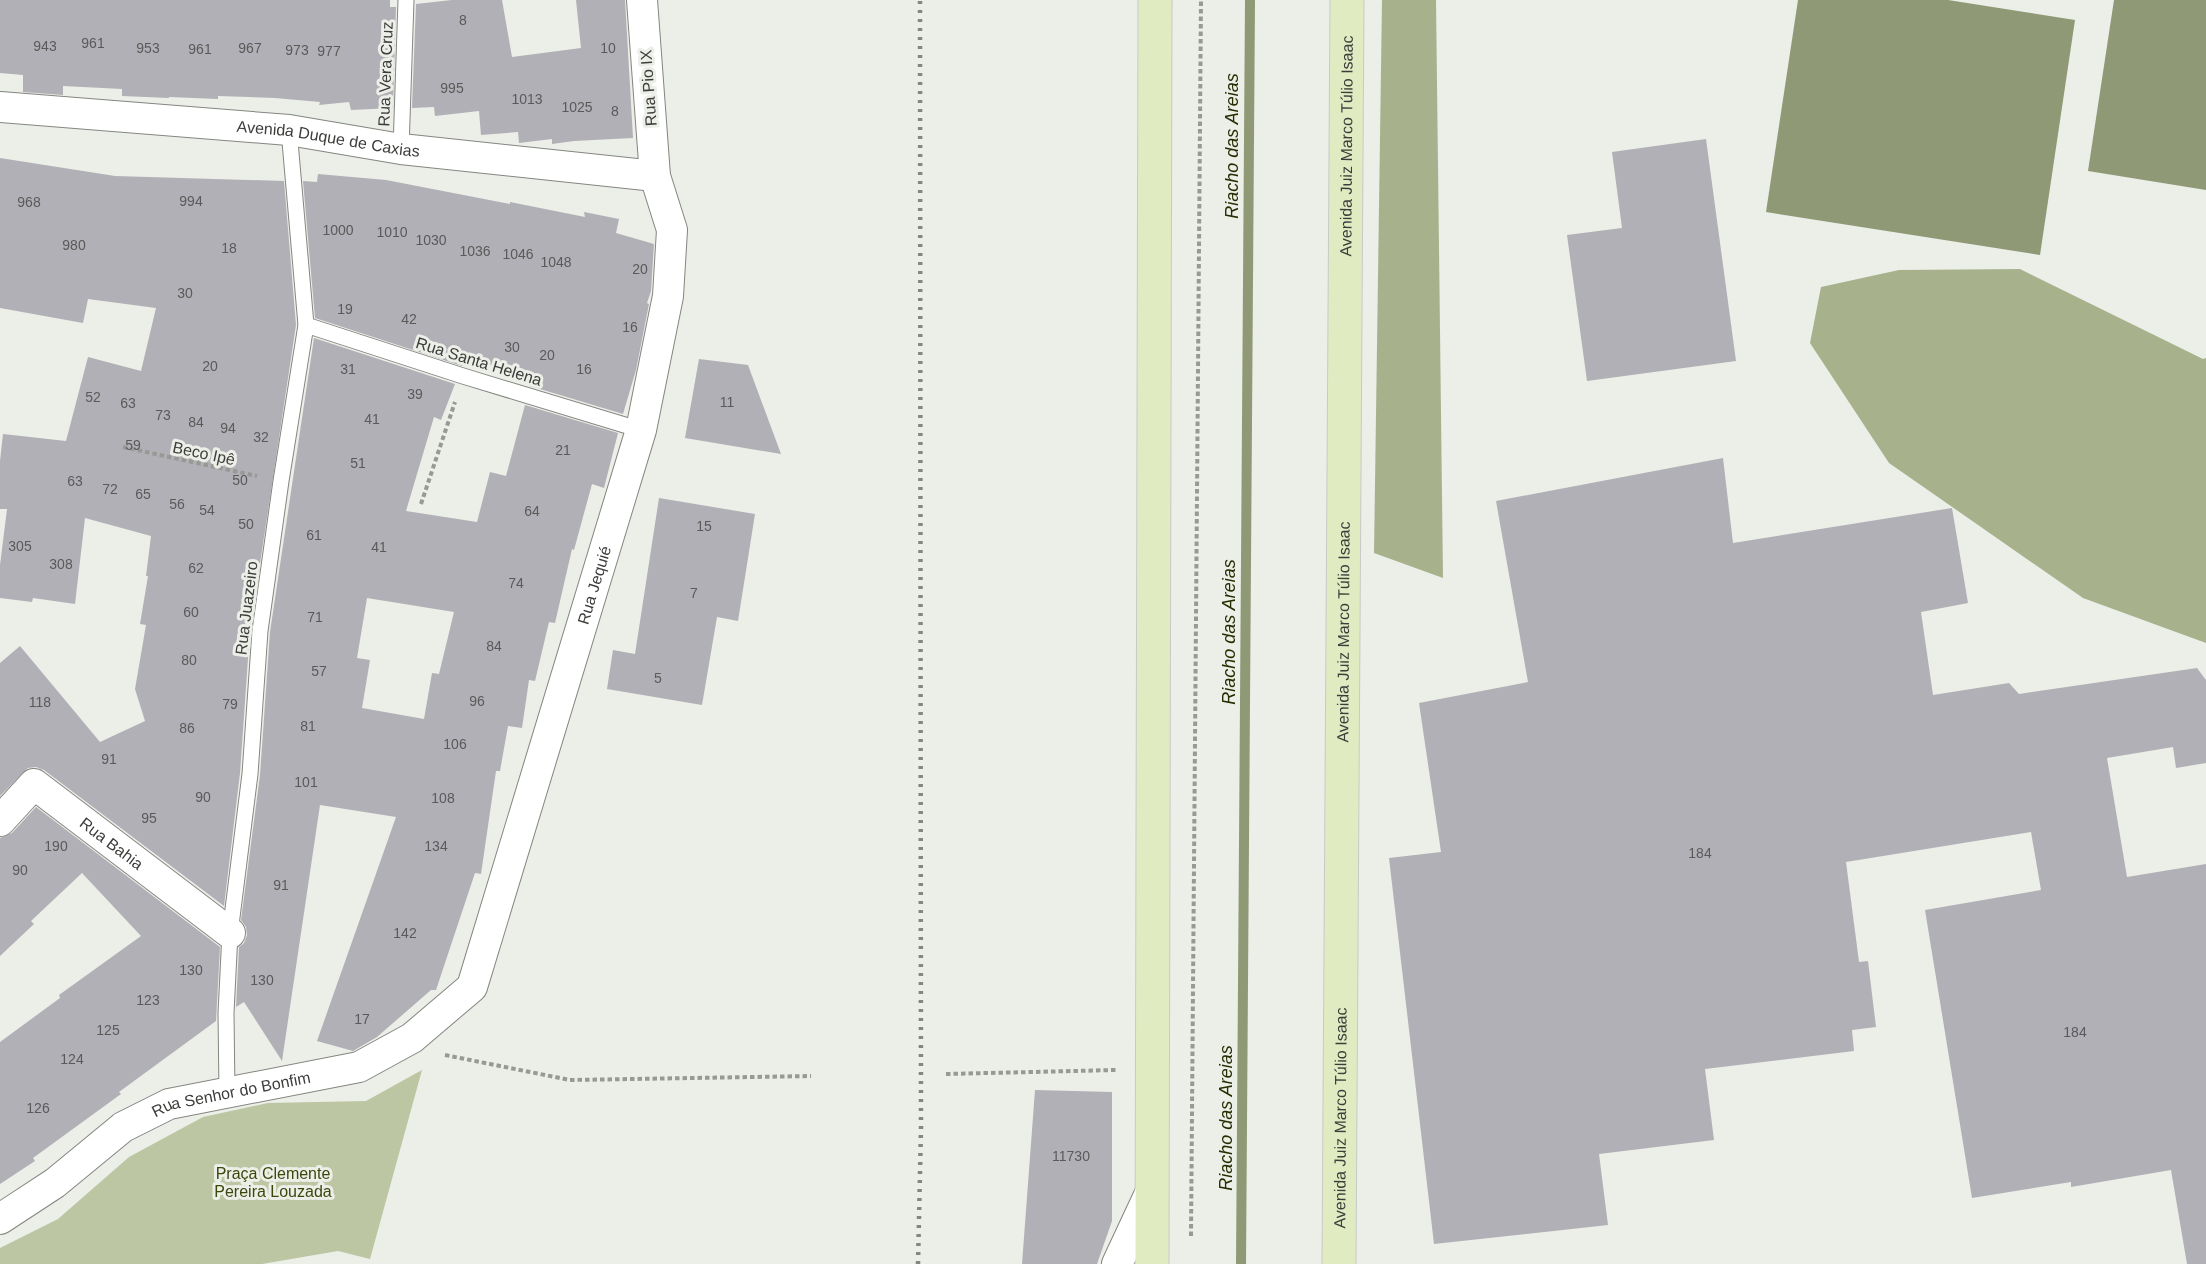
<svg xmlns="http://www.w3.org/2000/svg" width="2206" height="1264" viewBox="0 0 2206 1264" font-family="Helvetica,sans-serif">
<rect width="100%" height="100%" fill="#eceee8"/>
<polygon fill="#bcc6a2" points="422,1070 370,1259 338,1251 262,1264 0,1264 0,1248 58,1219 129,1157 203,1117 268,1103 366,1101"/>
<g fill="#a7b28d">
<polygon points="1382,0 1436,0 1443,578 1374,553"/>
<polygon points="2020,269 2203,359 2206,358 2206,643 2083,598 1889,463 1810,343 1821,287 1899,270"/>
</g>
<g fill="#8f9976">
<polygon points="1798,0 1948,0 2075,20 2040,255 1766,212"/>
<polygon points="2114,0 2206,0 2206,190 2088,171"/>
</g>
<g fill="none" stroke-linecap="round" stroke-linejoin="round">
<polyline stroke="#8f9976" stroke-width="10" points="1241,1264 1250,0"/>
</g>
<g fill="#b1b0b6" fill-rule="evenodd">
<polygon points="0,0 390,0 390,7 396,7 393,108 351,110 349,102 319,105 320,102 275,98 218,96 218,99 169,97 169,98 122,96 122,89 63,86 63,95 23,92 23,75 0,73"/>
<polygon points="452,0 502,0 512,57 581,48 576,0 625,0 633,138 574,141 552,144 552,139 519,143 518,132 481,135 479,111 435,116 434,107 412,108 416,4"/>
<polygon points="1706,139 1736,361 1587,381 1567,235 1622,228 1612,152"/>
<polygon points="0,158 115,176 284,181 296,325 250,630 240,773 224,906 44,770 36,767 28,768 0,796 0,663 20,646 100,742 145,721 135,689 146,625 140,624 148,576 146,576 151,536 85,518 75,604 33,598 32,602 0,598 0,565 7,509 0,509 0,461 3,434 66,441 88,357 141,371 156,308 88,299 83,323 0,308"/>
<polygon points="318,174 386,180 510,204 510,202 585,217 584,212 619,219 616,233 654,244 651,291 647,303 649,304 636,370 623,414 530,386 533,374 529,374 529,371 464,361 462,366 315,318 303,181 317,182"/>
<path d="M314 338 455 384 441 420 434 417 406 511 477 522 490 472 506 476 525 405 618 433 604 488 592 484 574 550 572 549 555 623 549 622 535 681 529 680 522 728 508 726 500 771H496L481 874 475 873 436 990H431L377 1037 353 1051 317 1041 396 817 320 805 282 1061 244 1002 236 1007 239 947 244 943 247 935 246 927 241 920 260 775 270 632ZM367 598 454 612 439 674 432 673 424 719 362 708 370 660 357 658Z"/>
<polygon points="699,359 748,365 781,454 685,438"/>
<polygon points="1723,458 1733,543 1952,508 1968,603 1921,612 1933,695 2009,683 2019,694 2197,668 2206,680 2206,763 2176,768 2173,747 2107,758 2127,877 2206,864 2206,1264 2187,1264 2171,1170 2071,1187 2071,1182 1972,1198 1925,910 2041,890 2031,832 1846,862 1859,962 1868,961 1876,1027 1852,1030 1854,1051 1705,1069 1714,1140 1599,1154 1608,1225 1434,1244 1389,858 1441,852 1419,703 1528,682 1496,501"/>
<polygon points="659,498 755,514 738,621 717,617 702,705 607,689 613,650 635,654"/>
<polygon points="36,807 220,947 216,1021 119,1092 121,1094 33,1158 35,1161 0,1184 0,1042 60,998 59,995 141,936 82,873 31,921 34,924 0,956 0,838 12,833"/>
<polygon points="1035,1090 1112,1092 1112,1221 1097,1264 1022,1264"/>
</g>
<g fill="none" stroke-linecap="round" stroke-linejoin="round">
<defs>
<g id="service">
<polyline points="401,149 406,0"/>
<polyline points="306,325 463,376 641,430"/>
<polyline points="227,1093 226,1013 230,933 250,774 260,631 281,481 306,325 289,130"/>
</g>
<g id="minor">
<path id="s1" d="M0 107 289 130 401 149 655 176"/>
<path id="s2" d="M0 821 34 784 230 933"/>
<path id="s3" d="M0 1219 55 1183 123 1127 169 1104 359 1067 412 1038 472 987 641 430 668 296 672 230 655 176 642 0"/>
<polyline points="1117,1264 1152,1189"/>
</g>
<g id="primary">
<polyline points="1152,1264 1155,0"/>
<path id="s4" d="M1339 1264 1347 0"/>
</g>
</defs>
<use href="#service" stroke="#848680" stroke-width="17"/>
<use href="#minor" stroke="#848680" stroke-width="32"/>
<use href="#primary" stroke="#c9c9c8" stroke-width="35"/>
<g stroke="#989995" stroke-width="4" stroke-dasharray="4.5 3" stroke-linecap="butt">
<polyline points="123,447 257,476"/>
<polyline points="421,504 455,402"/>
<polyline points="445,1055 570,1080 811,1076"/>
<polyline points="946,1074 1116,1070"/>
<polyline points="1191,1236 1201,0"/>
</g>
<use href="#service" stroke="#fff" stroke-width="15"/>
<use href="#minor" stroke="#fff" stroke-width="30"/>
<use href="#primary" stroke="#e0ebc2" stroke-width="33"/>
<polyline stroke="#858682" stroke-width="4.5" stroke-dasharray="3 6" stroke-linecap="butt" points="918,1264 921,1128 920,0"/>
</g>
<g text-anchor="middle" stroke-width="6" stroke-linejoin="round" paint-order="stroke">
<g font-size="14" fill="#5a5a5a">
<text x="463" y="25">8</text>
<text x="93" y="48">961</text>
<text x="45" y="51">943</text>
<text x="148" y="53">953</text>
<text x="250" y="53">967</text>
<text x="608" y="53">10</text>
<text x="200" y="54">961</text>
<text x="297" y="55">973</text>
<text x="329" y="56">977</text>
<text x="452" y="93">995</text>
<text x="527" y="104">1013</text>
<text x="577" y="112">1025</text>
<text x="615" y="116">8</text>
<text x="191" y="206">994</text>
<text x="29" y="207">968</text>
<text x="338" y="235">1000</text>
<text x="392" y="237">1010</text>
<text x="431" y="245">1030</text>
<text x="74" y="250">980</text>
<text x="229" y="253">18</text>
<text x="475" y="256">1036</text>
<text x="518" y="259">1046</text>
<text x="556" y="267">1048</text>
<text x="640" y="274">20</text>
<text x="185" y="298">30</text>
<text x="345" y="314">19</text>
<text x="409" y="324">42</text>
<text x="630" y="332">16</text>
<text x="512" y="352">30</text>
<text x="547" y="360">20</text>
<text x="210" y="371">20</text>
<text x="348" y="374">31</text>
<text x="584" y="374">16</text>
<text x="415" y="399">39</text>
<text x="93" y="402">52</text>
<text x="727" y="407">11</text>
<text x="128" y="408">63</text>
<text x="163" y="420">73</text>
<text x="372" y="424">41</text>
<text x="196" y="427">84</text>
<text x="228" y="433">94</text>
<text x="261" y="442">32</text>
<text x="133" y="450">59</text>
<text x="563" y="455">21</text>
<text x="358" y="468">51</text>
<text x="240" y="485">50</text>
<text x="75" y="486">63</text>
<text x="110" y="494">72</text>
<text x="143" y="499">65</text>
<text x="177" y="509">56</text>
<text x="207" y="515">54</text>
<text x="532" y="516">64</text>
<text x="246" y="529">50</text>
<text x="704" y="531">15</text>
<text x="314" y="540">61</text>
<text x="20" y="551">305</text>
<text x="379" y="552">41</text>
<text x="61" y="569">308</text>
<text x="196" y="573">62</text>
<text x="516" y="588">74</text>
<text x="694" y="598">7</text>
<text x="191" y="617">60</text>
<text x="315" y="622">71</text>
<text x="494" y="651">84</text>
<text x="189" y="665">80</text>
<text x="319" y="676">57</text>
<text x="658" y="683">5</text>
<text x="477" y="706">96</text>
<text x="40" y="707">118</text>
<text x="230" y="709">79</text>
<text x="308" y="731">81</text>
<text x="187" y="733">86</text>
<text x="455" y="749">106</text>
<text x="109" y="764">91</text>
<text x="306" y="787">101</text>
<text x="203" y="802">90</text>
<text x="443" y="803">108</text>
<text x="149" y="823">95</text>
<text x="56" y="851">190</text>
<text x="436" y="851">134</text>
<text x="1700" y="858">184</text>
<text x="20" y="875">90</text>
<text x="281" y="890">91</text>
<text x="405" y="938">142</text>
<text x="191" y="975">130</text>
<text x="262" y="985">130</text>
<text x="148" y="1005">123</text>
<text x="362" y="1024">17</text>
<text x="108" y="1035">125</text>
<text x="2075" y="1037">184</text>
<text x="72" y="1064">124</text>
<text x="38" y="1113">126</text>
<text x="1071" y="1161">11730</text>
</g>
<g font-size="16" fill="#3d3d3b" stroke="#eceee8">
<text transform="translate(385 74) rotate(-88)" y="6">Rua Vera Cruz</text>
<text transform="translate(648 88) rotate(-94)" y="6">Rua Pio IX</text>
<text dy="6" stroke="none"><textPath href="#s1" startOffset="330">Avenida Duque de Caxias</textPath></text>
<text dy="6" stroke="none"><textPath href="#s4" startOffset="1118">Avenida Juiz Marco Túlio Isaac</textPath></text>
<text transform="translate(479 361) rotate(17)" y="6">Rua Santa Helena</text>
<text transform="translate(204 453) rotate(12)" y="6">Beco Ipê</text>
<text dy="6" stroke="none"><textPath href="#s3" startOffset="958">Rua Jequié</textPath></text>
<text transform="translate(246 608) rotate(-83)" y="6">Rua Juazeiro</text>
<text dy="6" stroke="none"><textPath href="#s4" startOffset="632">Avenida Juiz Marco Túlio Isaac</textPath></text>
<text dy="6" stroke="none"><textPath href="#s2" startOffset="148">Rua Bahia</textPath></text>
<text dy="6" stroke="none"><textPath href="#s3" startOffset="268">Rua Senhor do Bonfim</textPath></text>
<text dy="6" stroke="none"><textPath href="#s4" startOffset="146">Avenida Juiz Marco Túlio Isaac</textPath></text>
</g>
<g font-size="16" fill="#3b470b" stroke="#eceee8">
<text x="273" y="1179">Praça Clemente<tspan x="273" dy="18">Pereira Louzada</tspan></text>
</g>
<g font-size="18" font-style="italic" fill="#252d01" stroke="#eceee8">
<text transform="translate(1232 146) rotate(-90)" y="6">Riacho das Areias</text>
<text transform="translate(1229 632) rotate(-90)" y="6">Riacho das Areias</text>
<text transform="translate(1226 1118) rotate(-90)" y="6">Riacho das Areias</text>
</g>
</g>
</svg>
